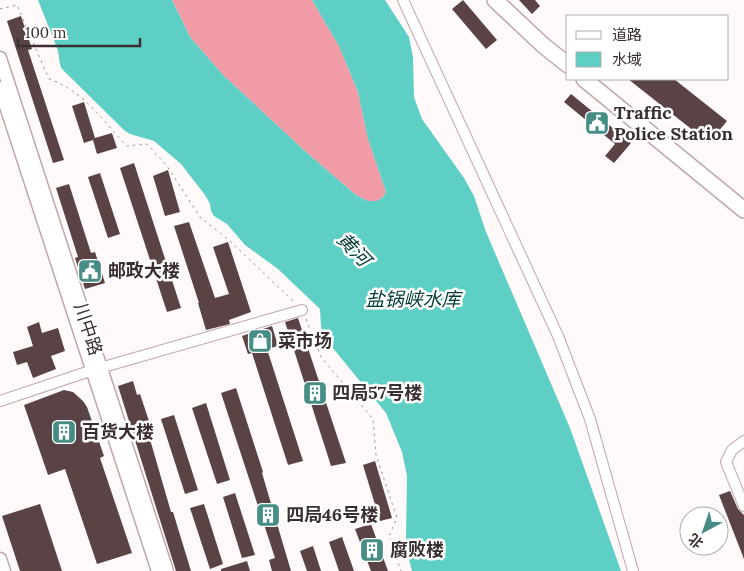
<svg xmlns="http://www.w3.org/2000/svg" width="744" height="571" viewBox="0 0 744 571" font-family="Lora,'Noto Sans SC',serif">
<rect width="100%" height="100%" fill="#fff9fa"/>
<polygon fill="#f19ba6" points="172,0 312,0 339,46 358,92 368,139 386,192 383,197 377,201 368,201 356,195 306,152 223,75 190,37"/>
<path fill="#5ecfc4" d="M38 0H172L190 37 223 75 306 152 356 195 368 201H377L383 197 386 192 368 139 358 92 339 46 312 0H385L409 37 413 57 414 97 422 119 464 178 474 196 486 232 570 428 621 571H412L407 551 406 536 407 476 402 452 386 413 323 336 321 326 320 309 278 269 245 245 227 224 214 216 211 211 210 204 205 195 181 164 154 141 130 134 125 131 62 69C58 62 60 56 57 48Z"/>
<g fill="#594345">
<polygon points="463,0 497,40 486,49 452,9"/>
<polygon points="519,0 535,0 540,6 532,14"/>
<polygon points="21,16 32,49 28,50 64,160 53,163 7,21"/>
<polygon points="628,79 674,79 727,121 709,143"/>
<polygon points="571,94 631,143 614,163 605,156 615,144 564,102"/>
<polygon points="84,102 95,138 112,133 117,148 97,154 93,140 84,143 72,106"/>
<polygon points="134,163 181,308 167,312 120,168"/>
<polygon points="168,170 180,212 165,216 153,176"/>
<polygon points="100,173 120,234 108,238 88,177"/>
<polygon points="69,184 91,253 95,252 105,283 85,289 75,258 78,257 56,188"/>
<polygon points="189,222 215,298 229,294 213,247 228,242 251,312 229,320 230,324 206,330 198,303 199,303 174,226"/>
<polygon points="298,318 346,463 331,466 285,322"/>
<polygon points="39,322 42,333 58,328 65,351 51,356 56,369 33,378 27,362 17,365 13,352 33,346 27,327"/>
<polygon points="272,326 278,346 267,349 303,461 288,465 252,353 248,354 242,336"/>
<polygon points="133,381 137,395 140,394 149,421 145,422 171,512 173,512 191,571 176,571 118,386"/>
<polygon points="236,388 263,472 262,473 291,571 272,571 269,560 275,558 221,393"/>
<polygon points="64,390 73,392 83,401 87,407 104,456 100,458 132,553 97,564 65,469 48,475 24,405"/>
<polygon points="206,403 230,480 217,484 192,408"/>
<polygon points="174,415 198,490 185,494 161,419"/>
<polygon points="375,461 392,518 380,521 363,465"/>
<polygon points="730,491 738,509 744,515 744,559 719,495"/>
<polygon points="235,493 255,555 242,558 223,497"/>
<polygon points="40,504 62,571 20,571 2,516"/>
<polygon points="204,504 223,564 210,569 190,508"/>
<polygon points="371,524 388,571 371,571 355,529"/>
<polygon points="342,537 354,571 339,571 329,542"/>
<polygon points="313,546 321,571 307,571 300,551"/>
<polygon points="247,561 250,571 221,571 221,569"/>
</g>
<g fill="none" stroke-linecap="round" stroke-linejoin="round">
<defs>
<g id="minor">
<polyline points="403,0 558,336 590,419 633,571"/>
<polyline points="0,401 93,370 302,310"/>
<polyline points="744,441 732,450 726,462 744,506"/>
</g>
<g id="tertiary">
<polyline points="0,58 167,571"/>
<polyline points="0,88 158,571"/>
<polyline points="0,559 4,571"/>
</g>
<g id="primary">
<polyline points="495,0 544,46 568,65"/>
<polyline points="584,79 744,210"/>
</g>
</defs>
<use href="#minor" stroke="#c0a6a9" stroke-width="12"/>
<use href="#tertiary" stroke="#c0a6a9" stroke-width="15"/>
<use href="#primary" stroke="#c0a6a9" stroke-width="18"/>
<g stroke="#9d9495" stroke-width="1" stroke-dasharray="2.5 4" stroke-linecap="butt">
<path d="M0 9 17 5 49 79C85 92 101 119 127 146L147 144 167 166 200 217 230 241 294 302"/>
<polyline points="306,319 321,357 373,419 376,455 397,518 389,536 401,571"/>
</g>
<use href="#minor" stroke="#fff" stroke-width="10"/>
<use href="#tertiary" stroke="#fff" stroke-width="12"/>
<use href="#primary" stroke="#fff" stroke-width="15"/>
</g>
<defs>
<symbol id="civic-square" viewBox="-11 -11 22 22"><rect x="-9" y="-9" width="18" height="18" rx="4" fill="#468d85" stroke="#fff"/><path d="M-.6-6.5H3V-4.5H.6V-3L4-1V1h2V6H-6V1h2V-1L-.6-3ZM-1.2 2.5V6h2.4V2.5Z" fill="#fff"/></symbol>
<symbol id="shop-square" viewBox="-11 -11 22 22"><rect x="-9" y="-9" width="18" height="18" rx="4" fill="#468d85" stroke="#fff"/><path d="M-5-2.5h2.3a2.7 3.5 0 0 1 5.4 0H5L5.5 6h-11ZM-1.5-2.5h3a1.5 2.3 0 0 0-3 0Z" fill="#fff"/></symbol>
<symbol id="building-square" viewBox="-11 -11 22 22"><rect x="-9" y="-9" width="18" height="18" rx="4" fill="#468d85" stroke="#fff"/><path d="M-4-6H4V6H1V3H-1V6H-4ZM-2.5-4.3h1.7v1.8h-1.7ZM.8-4.3h1.7v1.8H.8ZM-2.5-1h1.7V.8h-1.7ZM.8-1h1.7V.8H.8Z" fill="#fff"/></symbol>
</defs>
<g fill-rule="evenodd">
<use href="#civic-square" x="583" y="109" width="28" height="28"/>
<use href="#civic-square" x="76" y="257" width="28" height="28"/>
<use href="#shop-square" x="246" y="327" width="28" height="28"/>
<use href="#building-square" x="301" y="379" width="28" height="28"/>
<use href="#building-square" x="50" y="418" width="28" height="28"/>
<use href="#building-square" x="254" y="501" width="28" height="28"/>
<use href="#building-square" x="358" y="536" width="28" height="28"/>
</g>
<g text-anchor="middle" stroke-width="5" stroke-linejoin="round" paint-order="stroke">
<g font-size="18" font-weight="bold" fill="#3a2f30" stroke="#fff" text-anchor="start">
<text x="614" y="119">Traffic<tspan x="614" dy="21">Police Station</tspan></text>
<text x="108" y="277">邮政大楼</text>
<text x="278" y="347">菜市场</text>
<text x="332" y="399">四局57号楼</text>
<text x="82" y="438">百货大楼</text>
<text x="286" y="521">四局46号楼</text>
<text x="390" y="556">腐败楼</text>
</g>
<g font-size="18" fill="#3a2f30" stroke="#fff">
<text transform="translate(88 329) rotate(72)" y="6">川中路</text>
</g>
<g font-size="19" font-style="italic" fill="#033b36" stroke="#fff">
<text transform="translate(354 249) rotate(46)" y="7">黄河</text>
<text x="413" y="306">盐锅峡水库</text>
</g>
</g>
<rect x="566" y="15" width="162" height="65" fill="#ffffff" stroke="#b0acac"/>
<rect x="576" y="31" width="25" height="8" fill="#ffffff" stroke="#b0acac"/>
<text x="612" y="40" font-size="15" fill="#3a2f30">道路</text>
<rect x="576" y="52" width="25" height="15" fill="#5ecfc4" stroke="#b0acac"/>
<text x="612" y="65" font-size="15" fill="#3a2f30">水域</text>
<g transform="translate(704 531) rotate(220)"><circle r="24" fill="#ffffff" stroke="#b0acac"/>
<path d="M0-4L9 19L0 12L-9 19Z" fill="#468d85"/>
<text y="-8" font-size="14" font-weight="bold" text-anchor="middle" fill="#3a2f30">北</text>
</g>
<path d="M18 38v8h122v-8" fill="none" stroke="#3a2f30" stroke-width="2.5"/>
<text x="25" y="38" font-size="15" fill="#3a2f30" stroke="#ffffff" stroke-width="4" paint-order="stroke">100 m</text>
</svg>
